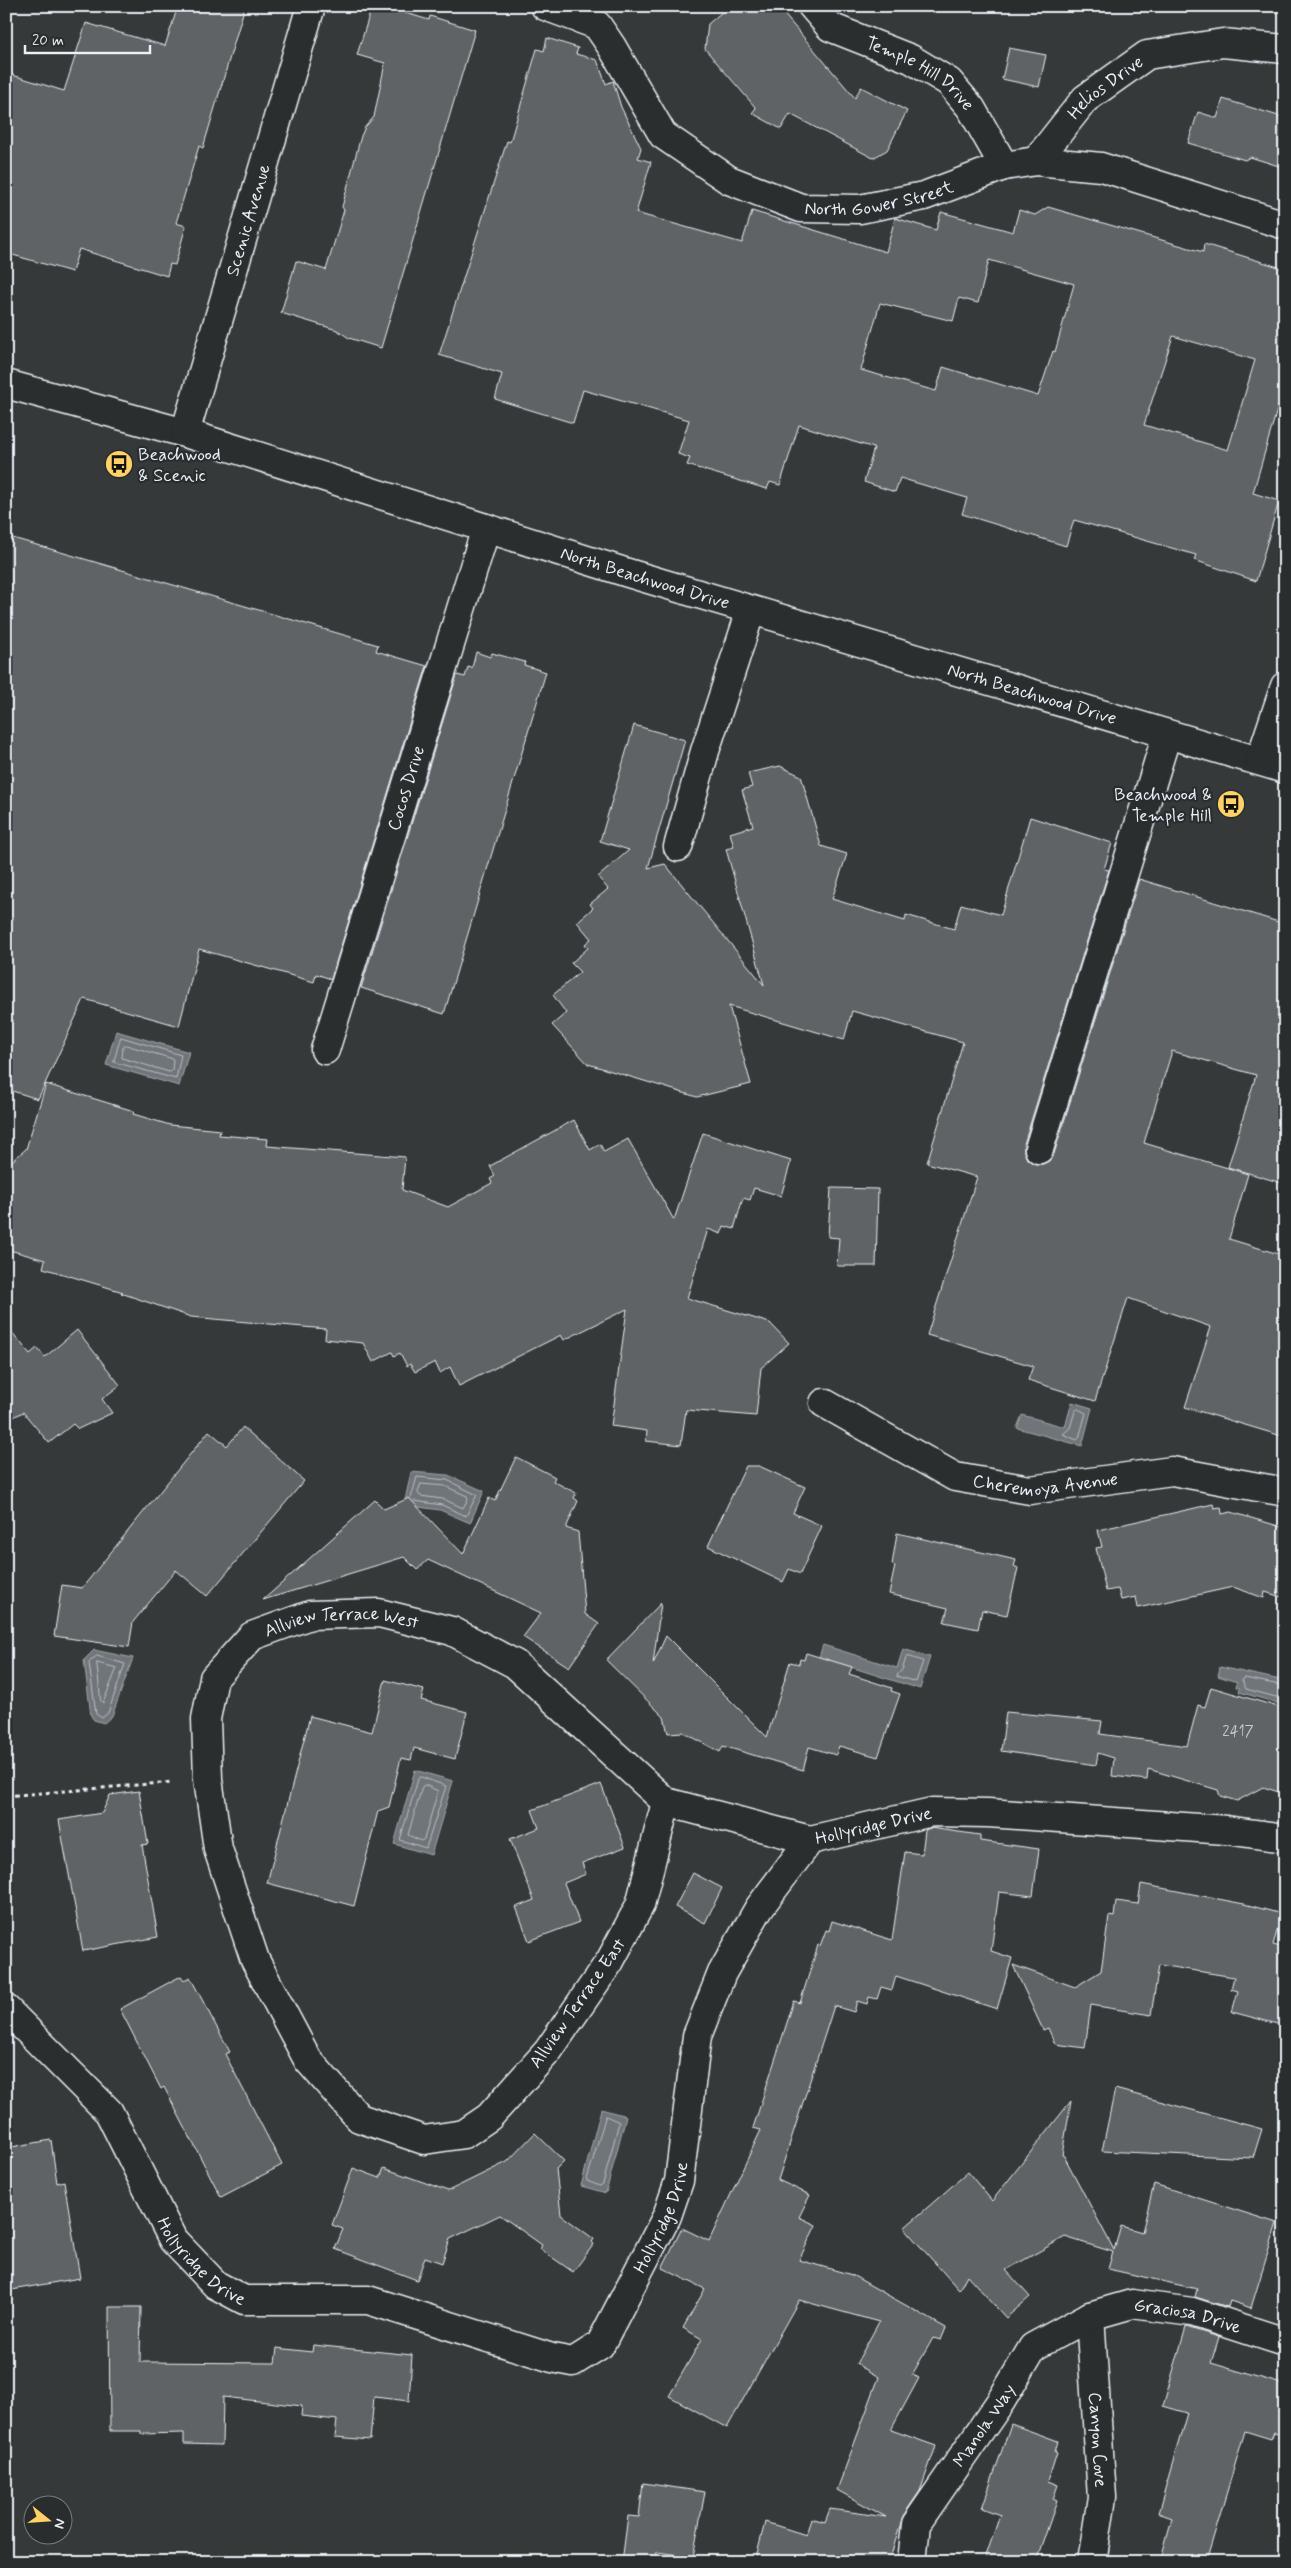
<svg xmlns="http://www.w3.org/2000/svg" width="1291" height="2568" viewBox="0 0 1291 2568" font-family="Mynerve,sans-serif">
<rect width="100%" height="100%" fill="#35393a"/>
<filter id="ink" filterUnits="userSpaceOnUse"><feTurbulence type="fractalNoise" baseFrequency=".02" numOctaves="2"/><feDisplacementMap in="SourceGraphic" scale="10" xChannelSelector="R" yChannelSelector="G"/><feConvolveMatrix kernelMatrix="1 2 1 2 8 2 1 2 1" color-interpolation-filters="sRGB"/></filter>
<g filter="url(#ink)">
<g fill="#707579" stroke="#a0a7ac">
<polygon points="116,1031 189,1052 179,1086 106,1065"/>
<polygon points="1072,1402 1092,1408 1082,1446 1017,1428 1022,1415 1065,1427"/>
<polygon points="411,1472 448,1475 484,1491 470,1523 440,1510 404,1505"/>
<polygon points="823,1645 897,1668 903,1649 930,1657 920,1689 819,1657"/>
<polygon points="94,1650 133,1658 112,1716 104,1723 94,1720 91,1716 84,1660"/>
<polygon points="1220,1667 1285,1681 1285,1701 1282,1700 1281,1704 1239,1692 1240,1688 1236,1687 1237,1682 1218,1676"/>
<polygon points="415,1770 453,1781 431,1855 394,1844"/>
<polygon points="601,2109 626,2116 606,2193 581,2186"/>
</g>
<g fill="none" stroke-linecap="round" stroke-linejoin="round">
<g stroke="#b8bfc5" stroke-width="1">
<polygon points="121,1037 181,1055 176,1079 114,1062"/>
<polygon points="126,1045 173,1059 172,1071 169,1072 122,1058 123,1047"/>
<polygon points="1078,1409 1086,1413 1079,1438 1077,1440 1063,1434 1070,1428 1075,1411"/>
<polygon points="421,1484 445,1486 467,1496 468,1499 463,1508 443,1499 420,1496 418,1493"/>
<polyline points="411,1498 417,1477 447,1480 477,1495 466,1516 442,1505 414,1501"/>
<polygon points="97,1656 125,1664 108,1713 102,1718 96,1714 89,1663"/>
<polygon points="907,1656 923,1661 916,1682 896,1676 902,1670"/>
<polygon points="97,1663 117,1668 103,1703 101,1701"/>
<polyline points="1285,1686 1245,1678 1242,1680 1246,1689 1276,1697 1285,1696"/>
<polygon points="421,1777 446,1786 426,1848 400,1840 418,1779"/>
<polygon points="425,1785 438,1791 424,1839 421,1841 408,1835 422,1787"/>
<polygon points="606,2116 619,2122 603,2184 600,2186 587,2181"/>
</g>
</g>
<g fill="#5f6365" stroke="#e8f1f8" fill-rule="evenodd">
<polygon points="178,6 245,6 203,148 199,146 176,223 186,226 175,265 170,264 167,276 79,249 72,272 6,253 6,73 64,91 86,23 165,46"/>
<polygon points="372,6 382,6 429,20 430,16 475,30 381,348 349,338 337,330 281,313 296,261 326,270 344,210 342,207 361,136 365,127 374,117 385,63 357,55"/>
<polygon points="729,6 777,6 855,98 861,87 907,111 887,150 873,158 790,114 781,129 752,113 756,108 705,49 708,24"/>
<path d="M547 38 578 48 576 54 597 60 606 84 613 81 621 107 641 148 638 158 651 162 636 213 742 243 752 211 886 252 895 218 936 230 941 212 1013 232 1019 210 1035 215 1048 207 1203 252 1204 244 1285 269V382L1253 493 1279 501 1256 581 1194 560 1196 555 1074 520 1066 546 962 514 967 498 900 478 895 492 864 482 874 448 799 425 780 485 770 482 767 489 687 465 690 458 678 454 689 420 583 390 573 423 495 399 502 374 439 355 507 141 510 142 537 49 544 51ZM989 260 1074 284 1055 352 1053 351 1038 396 943 367 936 391 861 370 880 303 953 321 959 298 978 303ZM1173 336 1255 360 1228 450 1144 425Z"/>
<polygon points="1009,48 1046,55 1039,87 1002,79"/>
<polygon points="1223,99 1285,118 1285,168 1250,157 1245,160 1188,143 1198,112 1217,118"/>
<polygon points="6,536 378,645 376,651 427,666 331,979 316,974 314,982 199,949 179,1026 84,999 38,1099 6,1089"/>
<polygon points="476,652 490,657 492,653 525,662 524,665 546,672 444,1014 361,988 457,675 465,677 468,667 472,668"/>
<polygon points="634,725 685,740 648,868 665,864 764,985 726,849 734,847 730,833 753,826 742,790 752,787 748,773 780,766 801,776 821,846 847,854 832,899 905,921 906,915 954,929 961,904 1001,915 1030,817 1112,843 1104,869 1109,870 1024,1144 1024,1152 1027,1159 1035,1164 1043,1164 1049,1161 1054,1154 1139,879 1285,924 1285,1184 1228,1167 1256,1075 1172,1051 1144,1143 1248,1174 1229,1239 1285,1256 1285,1437 1185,1407 1211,1327 1128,1298 1095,1401 1028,1380 1033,1366 927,1335 977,1177 927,1163 963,1042 852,1011 844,1040 729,1006 751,1084 697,1097 588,1064 552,1025 566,1013 553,995 580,972 571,963 588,948 585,944 591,939 577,922 593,908 590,904 608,889 598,877 629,850 600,841"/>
<polygon points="46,1084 134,1111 133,1114 170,1125 220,1130 219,1135 268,1139 267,1146 405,1157 402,1190 448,1207 492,1183 490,1179 495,1176 490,1166 574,1120 590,1150 600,1144 604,1152 628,1139 674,1220 703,1133 791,1161 781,1196 754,1188 750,1200 743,1198 734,1229 724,1226 721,1234 708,1229 687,1298 770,1323 789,1343 761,1368 756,1416 686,1410 681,1445 646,1441 647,1431 611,1426 627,1309 564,1340 561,1335 459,1386 450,1367 440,1373 435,1362 415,1372 410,1364 407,1366 400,1353 394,1356 392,1352 373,1362 363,1343 325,1339 326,1329 191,1317 121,1293 123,1292 43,1268 45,1260 6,1249 6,1166 26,1149"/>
<polygon points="831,1188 878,1189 876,1266 837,1266 839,1238 828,1237"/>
<polygon points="6,1325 30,1354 37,1348 45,1357 77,1330 120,1385 102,1399 112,1413 78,1429 73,1424 49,1443 23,1412 6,1421"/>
<polygon points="243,1427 304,1481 207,1596 176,1570 133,1622 129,1647 54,1636 62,1585 82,1588 209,1431 227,1446"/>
<polygon points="516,1457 555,1477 553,1481 576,1493 574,1498 578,1501 566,1528 578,1532 585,1614 599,1624 569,1667 523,1637 541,1613 428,1560 417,1570 404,1557 263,1600 375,1500 384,1509 409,1498 463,1554 489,1498 495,1501"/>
<polygon points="746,1466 759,1466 805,1487 793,1513 822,1526 800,1574 789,1569 783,1582 708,1546"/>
<polygon points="1213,1504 1214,1508 1221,1507 1222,1514 1231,1512 1285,1528 1285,1598 1265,1592 1264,1598 1233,1587 1138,1608 1136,1597 1121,1600 1118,1589 1106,1591 1096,1548 1102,1547 1098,1530"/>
<polygon points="897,1533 1016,1560 1014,1566 1018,1568 1007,1615 982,1610 978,1629 944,1622 948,1608 889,1594 895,1566 892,1565"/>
<polygon points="661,1603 653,1664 666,1636 767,1737 790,1662 799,1664 800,1659 804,1660 806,1653 852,1667 849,1674 892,1688 891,1691 900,1694 878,1757 839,1746 836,1755 809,1747 803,1770 723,1746 720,1752 683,1732 668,1733 664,1717 606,1660"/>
<polygon points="385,1680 424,1690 421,1700 467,1712 455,1759 414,1748 411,1760 401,1758 389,1807 378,1811 354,1906 267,1883 310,1716 372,1732"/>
<polygon points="1211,1687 1285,1709 1285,1794 1263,1787 1237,1801 1220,1796 1218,1790 1148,1769 1147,1780 1112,1776 1114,1758 1098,1753 1096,1765 1001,1751 1006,1712 1102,1721 1100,1734 1187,1746 1198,1705 1205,1707"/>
<polygon points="601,1784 625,1847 582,1863 586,1874 564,1883 579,1922 529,1941 516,1907 534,1900 510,1839 539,1828 532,1810"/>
<polygon points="139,1791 148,1844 142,1845 158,1937 83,1951 59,1820 102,1813 110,1795"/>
<polygon points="930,1828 980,1835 980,1841 1039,1849 1033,1896 999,1892 991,1951 1012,1958 997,2009 896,1976 892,1990 881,1987 877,1999 869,1997 867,2004 857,2001 854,2012 834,2006 778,2180 810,2195 799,2217 816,2225 799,2260 852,2275 946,2328 941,2340 933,2338 912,2375 919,2378 891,2430 936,2446 920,2491 903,2516 889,2562 755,2562 765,2522 806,2535 811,2518 825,2522 830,2509 886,2517 837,2490 879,2377 856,2364 879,2322 799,2300 727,2428 669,2396 702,2339 683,2328 705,2289 662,2268 682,2228 709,2241 761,2130 753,2128 794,2001 800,2003 818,1945 820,1946 826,1930 829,1931 832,1921 892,1940 905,1852 922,1854 925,1830"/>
<polygon points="693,1873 722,1888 705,1923 675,1907"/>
<polygon points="1141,1884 1244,1904 1282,1914 1273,1945 1285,1948 1285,2026 1232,2012 1238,1991 1231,1989 1234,1977 1159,1965 1151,2015 1091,2005 1085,2048 1055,2044 1048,2028 1043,2030 1013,1965 1075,1987 1101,1971 1109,1916 1114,1917 1116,1901 1138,1904"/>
<polygon points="181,1976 184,1980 190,1977 230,2052 225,2054 282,2165 221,2197 164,2087 161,2089 120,2009"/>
<polygon points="1115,2089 1262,2129 1253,2158 1102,2151"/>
<polygon points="1071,2101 1062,2155 1064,2156 1114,2250 1121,2226 1142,2232 1154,2184 1277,2223 1251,2308 1230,2301 1228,2307 1195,2297 1197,2289 1108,2269 1113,2252 1065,2237 1006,2270 1030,2297 1006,2318 967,2275 959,2290 904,2228 968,2172 992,2201"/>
<polygon points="535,2133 564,2161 556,2169 561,2215 594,2239 592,2242 594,2244 573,2272 540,2249 542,2245 500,2215 450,2239 442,2263 425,2257 417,2280 335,2249 343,2229 332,2225 353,2168 380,2178 384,2168 448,2191 507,2162"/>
<polygon points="51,2140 57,2183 64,2181 80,2278 6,2291 6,2148"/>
<polygon points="109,2307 141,2307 140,2362 275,2363 277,2348 312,2352 313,2345 412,2355 409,2401 374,2397 370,2440 335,2437 337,2420 301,2416 302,2406 223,2397 222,2445 184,2444 184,2433 141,2434 141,2431 110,2431"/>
<polygon points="1186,2327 1219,2337 1211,2363 1285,2385 1285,2435 1274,2432 1271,2439 1245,2431 1206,2562 1160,2562 1172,2518 1158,2513 1187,2413 1163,2406"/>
<polygon points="1011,2424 1058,2441 1055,2452 1057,2453 1048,2481 1058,2485 1053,2499 1057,2501 1036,2562 984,2562 1000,2515 982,2508"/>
<polygon points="643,2483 705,2492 693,2557 657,2552 656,2562 622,2562 628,2516 639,2517"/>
</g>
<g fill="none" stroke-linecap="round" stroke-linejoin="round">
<defs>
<g id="minor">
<path id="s1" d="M545 6 597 25 612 47 663 135 729 180 801 208 860 209 924 196 1004 166 1036 161 1101 167 1285 225"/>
<path id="s2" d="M812 6 830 27 911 59 949 82 971 108 1004 166"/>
<path id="s3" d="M1036 161 1085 99 1147 55 1223 43 1285 49"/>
<path id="s4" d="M6 384 185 433 628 573 1285 769"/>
<path id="s5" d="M185 433 311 6"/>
<polyline points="1260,761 1285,686"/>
<polyline points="678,847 705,751 751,610"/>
<path id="s6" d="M325 1050 486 528"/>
<polyline points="1039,1149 1167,734"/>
<path id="s7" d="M824 1403 955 1477 1030 1490 1172 1471 1285 1492"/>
<path id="s8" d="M666 1802 640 1905 610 1961 548 2051 489 2117 464 2134 424 2140 359 2118 308 2060 255 1960 218 1849 208 1779 206 1719 214 1678 252 1636 310 1615 379 1613 452 1631 515 1664 666 1802 810 1840"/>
<path id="s9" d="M6 2009 109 2112 173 2240 216 2285 244 2300H368L552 2358 573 2362 600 2345 667 2216 679 2181 697 2036 722 1973 759 1908 810 1840 932 1812 988 1813 1226 1830 1285 1838"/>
<path id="s10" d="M1090 2316 1102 2497 1092 2562"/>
<path id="s11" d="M912 2562 916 2524 1001 2401 1033 2347 1090 2316 1132 2304 1192 2312 1285 2342"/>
</g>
</defs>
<use href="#minor" stroke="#e8f1f8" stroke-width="31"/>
<polyline stroke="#e8f1f8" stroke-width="3" stroke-dasharray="4 4" stroke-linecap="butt" points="6,1796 173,1782"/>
<use href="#minor" stroke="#2a2d2e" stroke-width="28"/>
</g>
</g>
<defs>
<symbol id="bus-disc" viewBox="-11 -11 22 22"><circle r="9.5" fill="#ffd166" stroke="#2a2d2e"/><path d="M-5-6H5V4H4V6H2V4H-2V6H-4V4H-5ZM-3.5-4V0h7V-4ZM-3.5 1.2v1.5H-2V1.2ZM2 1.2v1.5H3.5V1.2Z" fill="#111"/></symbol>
</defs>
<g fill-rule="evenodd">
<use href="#bus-disc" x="103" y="448" width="32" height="32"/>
<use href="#bus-disc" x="1215" y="788" width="32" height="32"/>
</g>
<g text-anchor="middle" stroke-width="4.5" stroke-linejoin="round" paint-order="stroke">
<g font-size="15" fill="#c6ced3">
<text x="1238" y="1736">2417</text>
</g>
<g font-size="18" fill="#e8f1f8" stroke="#2a2d2e">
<text dy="6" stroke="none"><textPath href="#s2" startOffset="130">Temple Hill Drive</textPath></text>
<text dy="6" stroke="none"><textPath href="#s3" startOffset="102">Helios Drive</textPath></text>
<text dy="6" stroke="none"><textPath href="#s1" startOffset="420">North Gower Street</textPath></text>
<text dy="6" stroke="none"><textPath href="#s5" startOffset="222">Scenic Avenue</textPath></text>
<text dy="6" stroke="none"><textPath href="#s4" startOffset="668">North Beachwood Drive</textPath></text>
<text dy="6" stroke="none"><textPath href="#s4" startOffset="1072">North Beachwood Drive</textPath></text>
<text dy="6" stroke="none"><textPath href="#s6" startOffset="274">Cocos Drive</textPath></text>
<text dy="6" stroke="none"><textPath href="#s7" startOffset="242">Cheremoya Avenue</textPath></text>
<text dy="6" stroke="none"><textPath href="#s8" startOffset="1136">Allview Terrace West</textPath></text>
<text dy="6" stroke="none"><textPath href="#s9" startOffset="1374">Hollyridge Drive</textPath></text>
<text transform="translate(577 2003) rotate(-55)" y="6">Allview Terrace East</text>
<text dy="6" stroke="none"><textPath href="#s9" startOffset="895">Hollyridge Drive</textPath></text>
<text dy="6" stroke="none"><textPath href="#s9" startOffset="324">Hollyridge Drive</textPath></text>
<text dy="6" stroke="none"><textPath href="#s11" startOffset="416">Graciosa Drive</textPath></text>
<text dy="6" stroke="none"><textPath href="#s11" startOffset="158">Manola Way</textPath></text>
<text dy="6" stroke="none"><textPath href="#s10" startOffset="124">Canyon Cove</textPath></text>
</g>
<g font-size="18" fill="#e8f1f8" stroke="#2a2d2e" text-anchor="start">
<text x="138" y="460">Beachwood<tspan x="138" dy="21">&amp; Scenic</tspan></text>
<text x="1212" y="800" text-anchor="end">Beachwood &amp;<tspan x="1212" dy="21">Temple Hill</tspan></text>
</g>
</g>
<rect width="1291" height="2568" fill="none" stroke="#2a2d2e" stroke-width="25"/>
<rect x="12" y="12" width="1266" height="2543" fill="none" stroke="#e8f1f8" stroke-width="2" filter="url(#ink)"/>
<g transform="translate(48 2520) rotate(107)"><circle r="24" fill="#2a2d2e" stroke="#767b7f"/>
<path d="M0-4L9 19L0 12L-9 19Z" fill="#ffd166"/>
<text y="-8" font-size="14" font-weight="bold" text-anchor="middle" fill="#e8f1f8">N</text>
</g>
<path d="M25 45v8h125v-8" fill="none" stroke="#e8f1f8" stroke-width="2.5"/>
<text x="32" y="45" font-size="15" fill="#e8f1f8" stroke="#2a2d2e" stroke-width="4" paint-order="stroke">20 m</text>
</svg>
